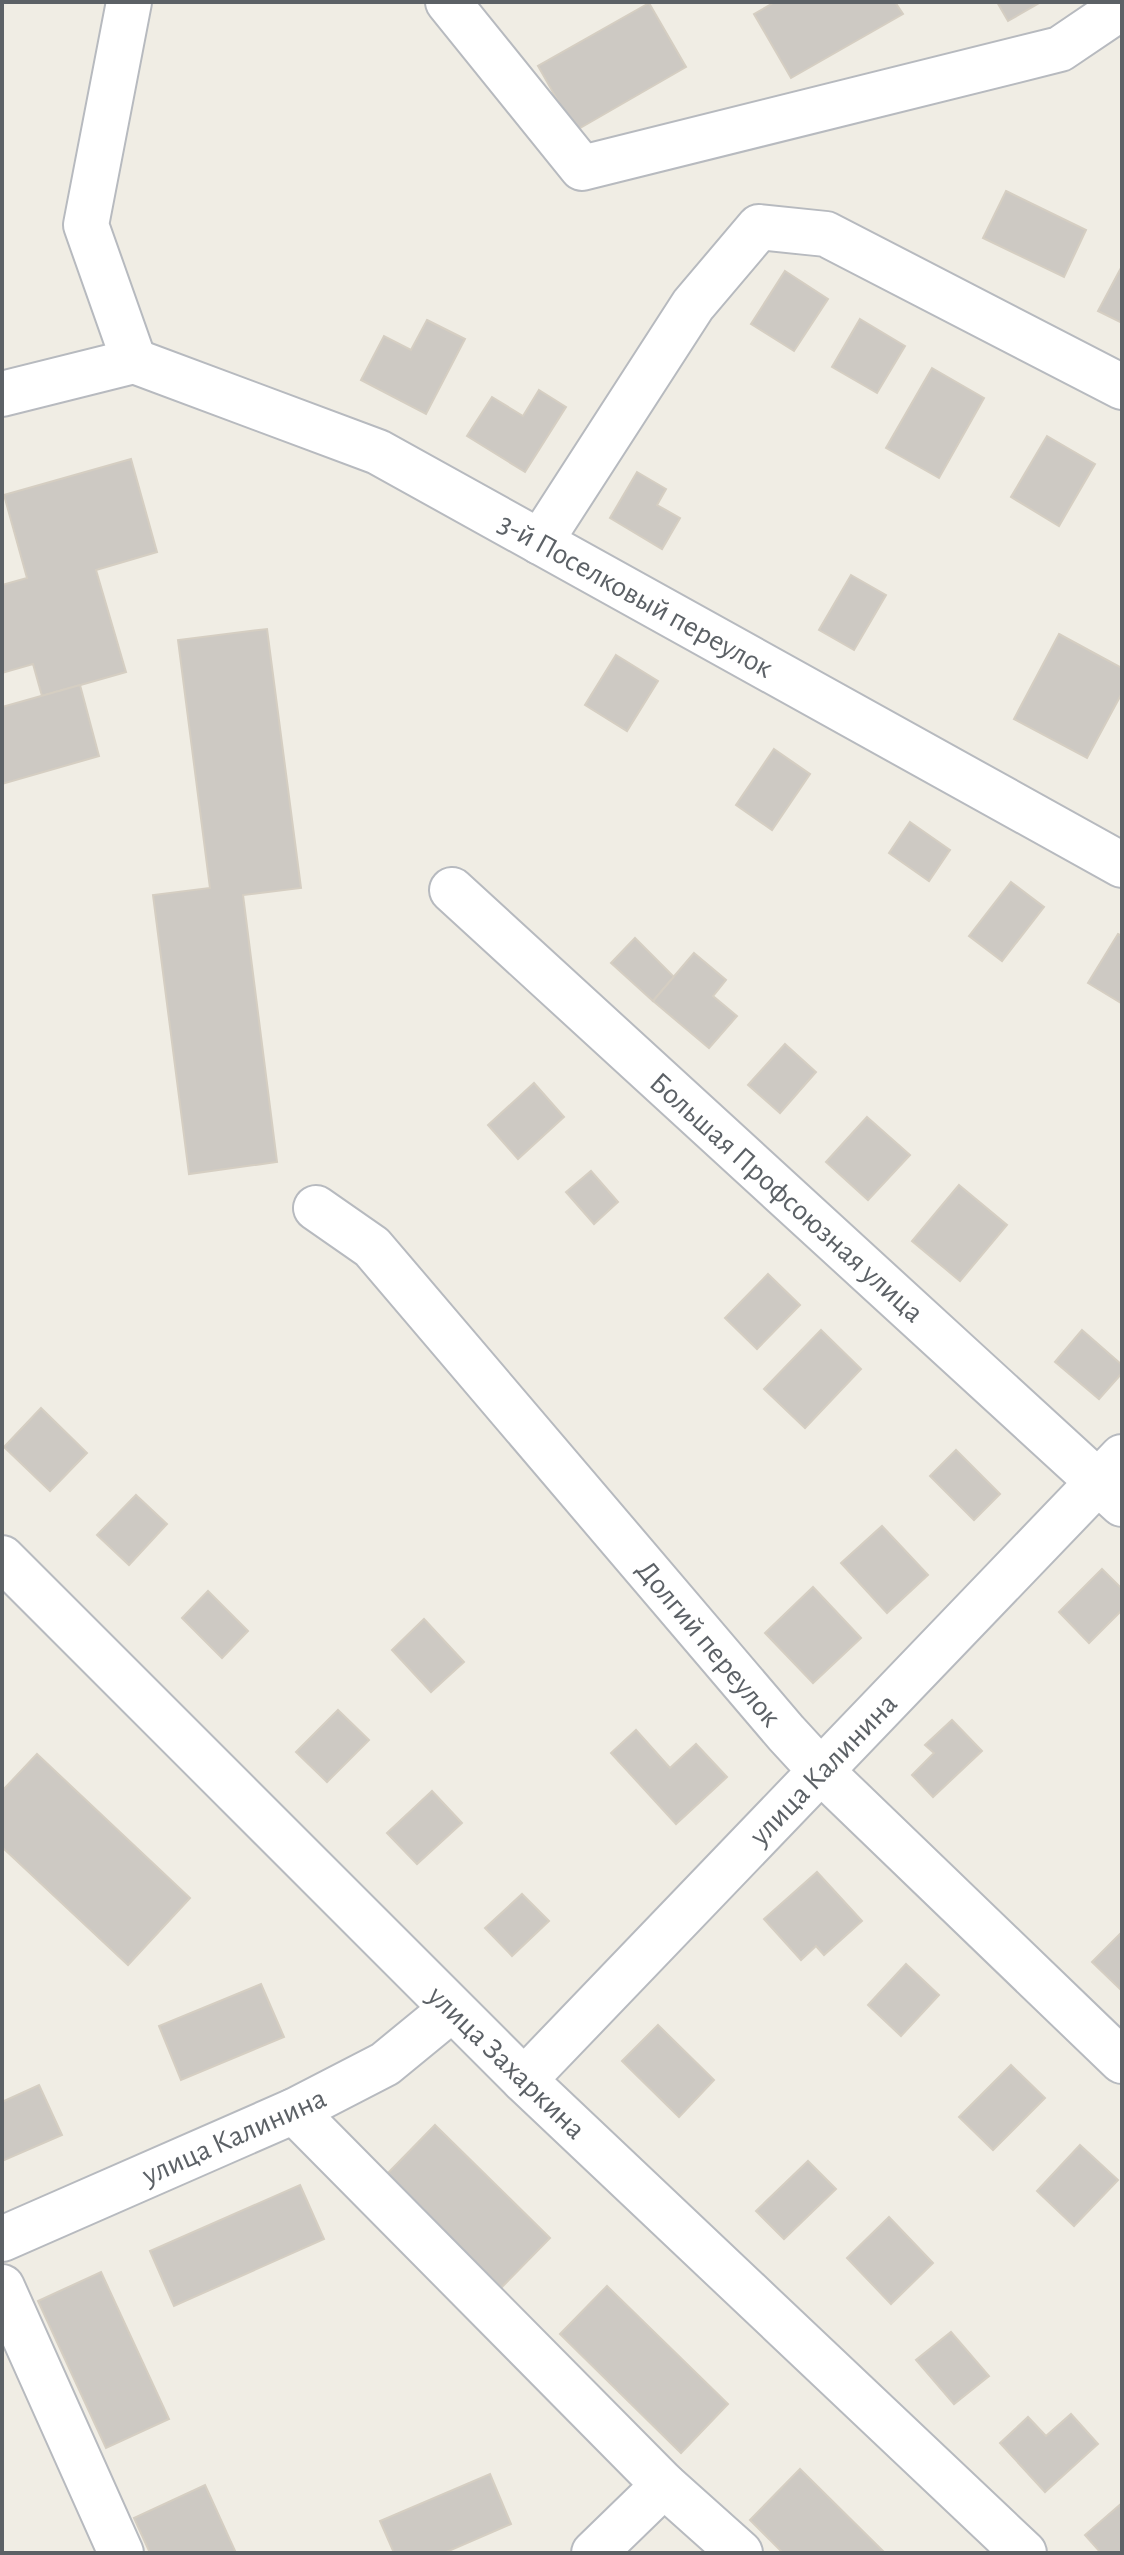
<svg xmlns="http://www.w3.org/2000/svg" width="1124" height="2555" viewBox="0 0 1124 2555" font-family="'Alegreya Sans',sans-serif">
<rect width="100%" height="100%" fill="#f0ede4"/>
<g fill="#cdc9c3" stroke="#d5cec2" stroke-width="2">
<polygon points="775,2 895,2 903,14 791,78 754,14"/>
<polygon points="997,2 1041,2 1008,21"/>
<polygon points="649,3 686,67 575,131 538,66"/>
<polygon points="1006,191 1086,230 1064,277 983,238"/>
<polygon points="1122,266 1122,323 1098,311"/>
<polygon points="785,271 828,299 794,351 751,324"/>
<polygon points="860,319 905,346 877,393 832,367"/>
<polygon points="427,320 465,339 426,414 361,380 384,336 411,350"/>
<polygon points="932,368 984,398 939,478 886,448"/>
<polygon points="539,390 566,407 525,472 467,436 492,397 523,416"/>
<polygon points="1047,436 1095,464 1059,526 1011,497"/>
<polygon points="131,459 157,552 96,570 126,672 42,696 33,664 2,673 2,585 27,578 4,495"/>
<polygon points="637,472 666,489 657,505 680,518 662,549 610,518"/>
<polygon points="851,575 886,595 854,650 819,630"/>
<polygon points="267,629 301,888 243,895 277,1162 189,1174 153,895 210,888 178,640"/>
<polygon points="1059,634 1122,668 1122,693 1087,758 1014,719"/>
<polygon points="616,655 658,681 627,731 585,705"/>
<polygon points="80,685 99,756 2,784 2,707"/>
<polygon points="774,749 810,774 772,830 736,805"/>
<polygon points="910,822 950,850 929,881 889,853"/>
<polygon points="1011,882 1044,907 1002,961 969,936"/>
<polygon points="1118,934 1122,936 1121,1003 1088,983"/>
<polygon points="635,938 674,977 653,1001 611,963"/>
<polygon points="694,953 726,980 713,996 737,1016 709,1048 653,1001"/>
<polygon points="785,1044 816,1072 780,1113 748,1085"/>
<polygon points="534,1083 564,1117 518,1159 488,1125"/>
<polygon points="867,1117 910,1155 868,1200 826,1162"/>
<polygon points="591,1171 618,1202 594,1224 566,1192"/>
<polygon points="959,1185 1007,1225 960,1281 912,1241"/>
<polygon points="768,1274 800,1305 757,1349 725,1318"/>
<polygon points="821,1330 861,1369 805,1428 764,1389"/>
<polygon points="1082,1330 1122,1365 1122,1373 1099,1399 1055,1362"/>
<polygon points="41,1408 87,1453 50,1491 4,1447"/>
<polygon points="956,1450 1000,1494 974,1520 930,1476"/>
<polygon points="136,1495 167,1524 129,1565 97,1535"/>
<polygon points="882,1526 928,1575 887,1613 841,1563"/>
<polygon points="1102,1569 1122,1589 1122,1610 1089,1643 1059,1612"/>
<polygon points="813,1587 861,1638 813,1683 765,1633"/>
<polygon points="208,1591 248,1631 222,1658 182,1618"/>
<polygon points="424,1619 464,1662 431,1692 392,1650"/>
<polygon points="338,1710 369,1740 327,1782 296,1752"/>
<polygon points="952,1720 982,1751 933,1797 912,1775 934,1753 925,1745"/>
<polygon points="636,1730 670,1768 696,1744 727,1777 676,1824 611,1753"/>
<polygon points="37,1754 190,1898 128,1965 2,1847 2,1791"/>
<polygon points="432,1791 462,1823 417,1864 387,1833"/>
<polygon points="817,1872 862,1921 824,1955 816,1946 801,1960 764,1919"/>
<polygon points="522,1894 549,1921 512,1956 485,1928"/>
<polygon points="1122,1932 1122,1991 1092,1962"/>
<polygon points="906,1964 939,1995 901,2036 868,2005"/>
<polygon points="261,1984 284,2037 181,2080 159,2026"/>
<polygon points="658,2025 714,2080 679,2117 622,2061"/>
<polygon points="1011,2065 1045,2098 993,2150 959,2117"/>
<polygon points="39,2085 62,2135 2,2161 2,2102"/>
<polygon points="435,2125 550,2238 501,2288 386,2175"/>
<polygon points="1080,2145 1118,2180 1074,2226 1037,2191"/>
<polygon points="808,2161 836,2189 784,2239 756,2211"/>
<polygon points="300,2185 324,2239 174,2306 150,2251"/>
<polygon points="889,2217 933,2263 891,2304 847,2258"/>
<polygon points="101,2272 169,2419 106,2448 38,2301"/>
<polygon points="607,2286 728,2404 681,2453 560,2334"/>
<polygon points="951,2332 989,2376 954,2404 916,2360"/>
<polygon points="1071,2414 1098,2444 1045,2492 1000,2443 1028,2417 1046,2436"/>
<polygon points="800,2469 885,2553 783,2553 750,2520"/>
<polygon points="490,2474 511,2524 444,2553 394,2553 380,2521"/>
<polygon points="205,2485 236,2553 150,2553 134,2518"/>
<polygon points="1122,2503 1122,2553 1101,2553 1085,2535"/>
</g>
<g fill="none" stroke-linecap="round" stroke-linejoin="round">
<defs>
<g id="minor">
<polyline points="129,2 86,225 134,361"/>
<polyline points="448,2 582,168 1060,49 1122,7"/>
<polyline points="134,361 378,452 1122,865"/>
<polyline points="2,394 134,361"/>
<polyline points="540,542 693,305 759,227 826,234 1122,387"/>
<polyline points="452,890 1122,1504"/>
<polyline points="316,1208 372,1247 786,1733 821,1771 1122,2061"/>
<polyline points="2,1558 524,2080 1024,2553"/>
<polyline points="524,2080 1122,1457"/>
<polyline points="294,2111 664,2485 740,2553"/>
<polyline points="2,2239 294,2111 385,2064 452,2009"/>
<polyline points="2,2287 121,2553"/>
<polyline points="594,2553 664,2485"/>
</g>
</defs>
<use href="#minor" stroke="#b7babf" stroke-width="48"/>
<use href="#minor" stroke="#fff" stroke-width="44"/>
</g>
<g text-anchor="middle" stroke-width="7" stroke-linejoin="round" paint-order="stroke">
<g font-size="30" fill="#5c6166" stroke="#fff">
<text transform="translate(636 595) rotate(29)" y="10">3-й Поселковый переулок</text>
<text transform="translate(787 1197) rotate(42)" y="10">Большая Профсоюзная улица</text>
<text transform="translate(709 1643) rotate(50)" y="10">Долгий переулок</text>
<text transform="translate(823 1769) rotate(-46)" y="10">улица Калинина</text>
<text transform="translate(507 2062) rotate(44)" y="10">улица Захаркина</text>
<text transform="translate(234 2136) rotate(-24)" y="10">улица Калинина</text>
</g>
</g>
<rect width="1124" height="2555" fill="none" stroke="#5c6166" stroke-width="8"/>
</svg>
